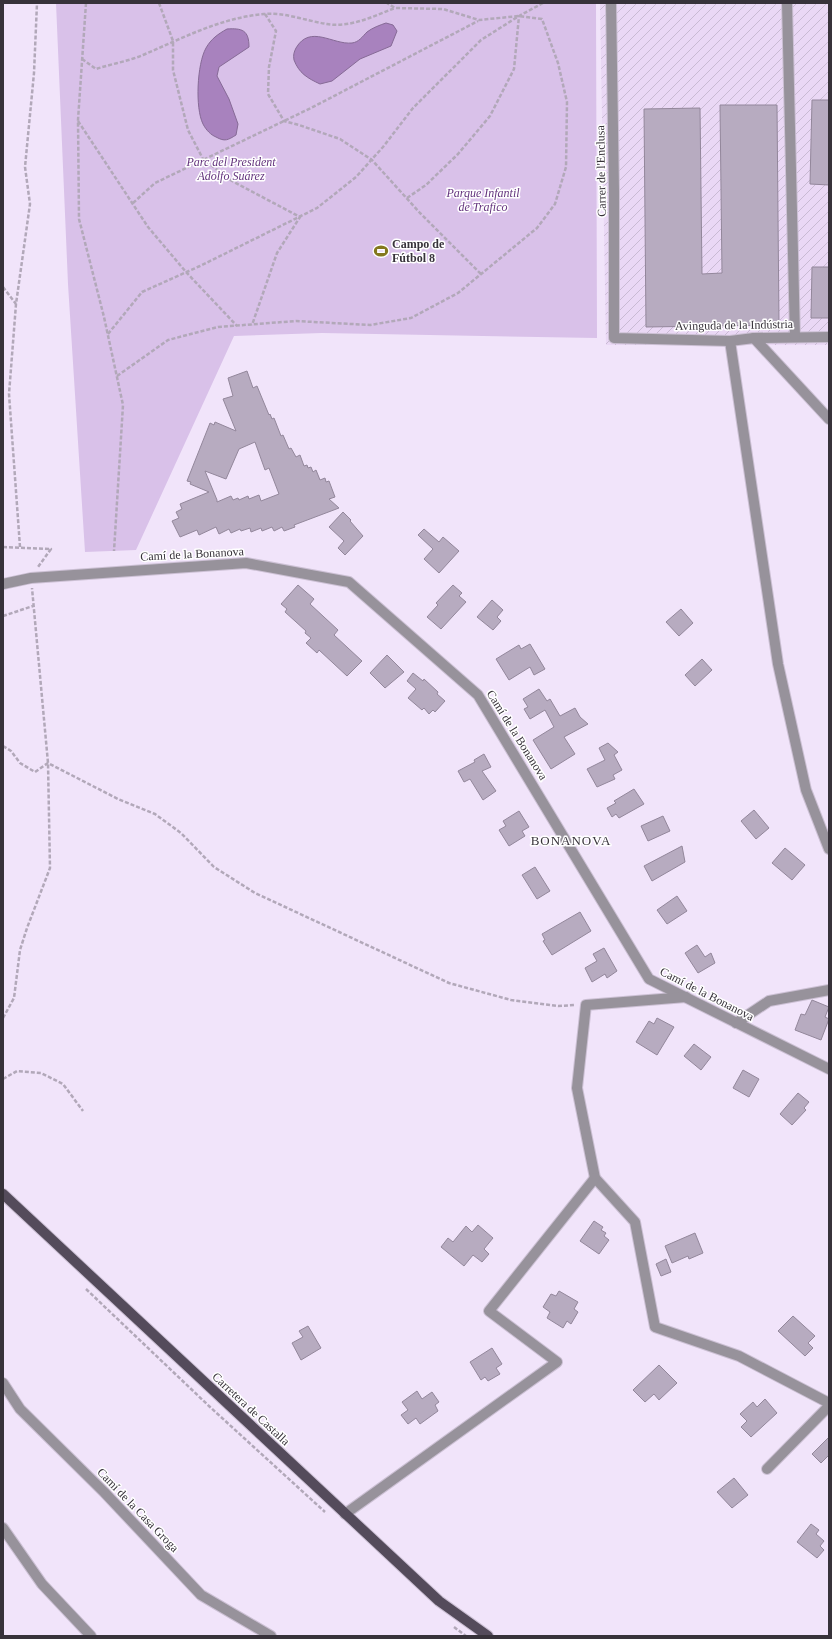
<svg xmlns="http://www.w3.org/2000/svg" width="832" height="1639" viewBox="0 0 832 1639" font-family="'Times New Roman',serif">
<defs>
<pattern id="industrial-furrows" width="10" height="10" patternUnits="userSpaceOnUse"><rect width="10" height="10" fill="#ead8f5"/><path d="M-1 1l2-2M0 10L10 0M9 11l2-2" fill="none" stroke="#c9bad3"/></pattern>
</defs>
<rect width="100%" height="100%" fill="#f1e4fa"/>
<polygon fill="url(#industrial-furrows)" points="600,3 829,3 829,345 606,345"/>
<polygon fill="#d9c1e9" points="56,3 596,3 597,338 322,333 234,336 136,550 85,552 68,284"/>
<g fill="#a882be" stroke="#866a96">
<path d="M386 23 393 25 397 31 391 46 360 59 332 81 320 84C307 78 299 73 294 60 293 55 294 52 296 48 310 24 333 45 352 43 359 42 362 37 367 32 372 28 380 25 386 23Z"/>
<path d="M227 29C242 28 249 30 249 47L219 67 217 76 229 99 238 124 236 135C228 140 225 142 216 137 211 135 206 130 203 124 195 108 197 64 206 48 211 39 218 34 227 29Z"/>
</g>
<g fill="#b7abc0" stroke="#93879b" fill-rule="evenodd">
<polygon points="812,100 829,100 829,185 810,184"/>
<polygon points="720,105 777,105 779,325 646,327 644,109 700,108 702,274 722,273"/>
<polygon points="812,267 829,267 829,318 811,318"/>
<path d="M247 371 253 388 257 386 269 415 270 414 272 419 274 418 281 436 283 435 289 449 291 448 296 457 300 455 304 466 307 465 308 468 311 467 313 472 316 470 320 480 325 478 326 482 329 481 335 497 329 499 339 508 294 525 295 527 284 531 282 527 274 531 272 527 262 531 261 528 251 532 250 528 241 531 240 529 231 533 229 529 219 534 216 527 199 535 197 530 180 537 172 521 179 518 176 512 182 509 180 504 209 492 190 484 191 482 187 481 210 423 214 425 215 422 236 431 223 399 233 396 228 378ZM255 442 265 470 269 468 279 494 261 501 259 495 249 499 248 496 239 500 238 498 233 500 231 496 217 502V500L205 471 226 479 239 449Z"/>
<polygon points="343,512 351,520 350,521 363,536 345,555 338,548 344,541 329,527"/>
<polygon points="424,529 439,542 443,537 459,551 439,573 424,559 433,549 418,535"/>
<polygon points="298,585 314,599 310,604 338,630 334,635 362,661 347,676 319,650 317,653 306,643 311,638 305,633 306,631 285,612 287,609 281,604"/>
<polygon points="453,585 462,593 459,596 466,602 441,629 427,617 438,605 436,603"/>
<polygon points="492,600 503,610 497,617 501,621 493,630 477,617"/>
<polygon points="681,609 693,623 679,636 666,622"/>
<polygon points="530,644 545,669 534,675 530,667 509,680 496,659 519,645 521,649"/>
<polygon points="387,655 404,672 385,688 370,673"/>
<polygon points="702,659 712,670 695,686 685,675"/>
<polygon points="413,673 423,681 424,679 438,692 437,694 445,701 435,712 433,710 429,714 424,708 422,710 408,698 416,689 407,681"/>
<polygon points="539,689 547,701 550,699 560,716 575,708 580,717 588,724 564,737 575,754 551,769 533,740 554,727 545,710 530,719 524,709 528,707 523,699"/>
<polygon points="608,743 618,752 614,755 622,770 613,775 615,779 597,787 587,769 605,760 599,748"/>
<polygon points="484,754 491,767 482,771 496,791 483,800 470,779 464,782 458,771 475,762 474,760"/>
<polygon points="634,789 644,804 619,818 616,814 612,817 607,808 616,803 614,801"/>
<polygon points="754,810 769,828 756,839 741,821"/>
<polygon points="519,811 529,827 522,831 525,836 509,846 499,830 506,826 503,821"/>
<polygon points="663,816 670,831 648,841 641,826"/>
<polygon points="682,846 685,862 652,881 644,866"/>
<polygon points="785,848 805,865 792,880 772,863"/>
<polygon points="535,867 550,891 537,899 522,875"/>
<polygon points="677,896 687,911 667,924 657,910"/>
<polygon points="580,912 591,931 552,955 543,941 545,940 542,934"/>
<polygon points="697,945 705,957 711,953 715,963 698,973 685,953"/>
<polygon points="604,948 617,971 607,978 605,974 592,982 585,968 597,961 593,954"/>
<polygon points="812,1000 829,1007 825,1017 829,1019 821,1040 795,1030 801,1014 805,1015"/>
<polygon points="657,1018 674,1027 657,1055 636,1042 649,1021 654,1024"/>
<polygon points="694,1044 711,1057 701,1070 684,1056"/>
<polygon points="743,1070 759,1079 749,1097 733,1088"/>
<polygon points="798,1093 809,1102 804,1108 806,1110 792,1125 780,1114"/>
<polygon points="594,1221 603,1227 601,1230 606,1233 604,1236 609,1240 599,1254 580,1241"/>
<polygon points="478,1225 493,1238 484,1249 489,1254 482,1262 473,1255 464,1266 441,1247 448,1238 453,1242 466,1226 472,1232"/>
<polygon points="695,1233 703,1253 689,1259 688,1256 672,1263 665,1246"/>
<polygon points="666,1259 671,1272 661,1276 656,1264"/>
<polygon points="559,1291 578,1302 574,1309 578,1312 571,1324 567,1321 563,1328 547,1318 550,1312 543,1307 551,1294 556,1296"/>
<polygon points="793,1316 815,1336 808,1343 813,1348 805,1356 778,1331"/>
<polygon points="308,1326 321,1348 301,1360 292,1343 303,1337 299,1331"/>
<polygon points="492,1348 502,1364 496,1368 500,1374 488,1381 485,1377 481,1380 470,1362"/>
<polygon points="659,1365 677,1383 659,1400 654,1394 645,1402 633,1390"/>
<polygon points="417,1391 422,1399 432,1392 439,1402 435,1405 438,1411 420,1424 416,1418 408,1424 401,1415 408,1410 402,1402"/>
<polygon points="765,1399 777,1413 751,1437 741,1427 747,1421 740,1414 753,1402 757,1407"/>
<polygon points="829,1437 829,1455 821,1463 812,1454"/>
<polygon points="734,1478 748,1495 732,1508 717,1492"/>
<polygon points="811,1524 819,1530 816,1534 824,1541 820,1546 824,1550 817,1558 797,1542"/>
</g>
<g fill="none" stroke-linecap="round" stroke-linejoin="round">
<defs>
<g id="minor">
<polyline points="611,3 614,191 614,338 730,341 754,338 829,337"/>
<polyline points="787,3 795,337"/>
<polyline points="754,338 829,419"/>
<polyline points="730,341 778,664 806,790 829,849"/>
<polyline points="3,584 31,578 246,563 349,582 478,695 649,979 829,1069"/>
<polyline points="686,997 586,1005 577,1088 595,1178 635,1222 655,1327 739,1356 829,1403"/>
<polyline points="736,1023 769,1001 829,990"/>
<polyline points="3,1383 20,1409 104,1492 201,1595 271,1636"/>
<polyline points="767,1469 829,1406"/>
<polyline points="345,1514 557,1362 489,1311 595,1178"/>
<polyline points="3,1528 42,1584 91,1636"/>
</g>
<polyline id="major" points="3,1194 439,1601 488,1636"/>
</defs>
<use href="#minor" stroke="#ccc0d4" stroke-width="12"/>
<use href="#major" stroke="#ccc0d4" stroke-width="12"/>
<g stroke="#b2a8b9" stroke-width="2.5" stroke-dasharray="4 2" stroke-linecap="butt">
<polyline points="86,3 78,120 79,219 104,317 123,405 114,551"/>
<polyline points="159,3 173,41 173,70 188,130 203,159 232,181 300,217 277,253 252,325"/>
<polyline points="265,14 276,31 269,67 268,94 284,121 299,125 340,139 372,160 420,213 481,274"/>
<path d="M82 59 96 69C111 64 129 61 143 55 183 38 220 18 264 14 284 12 307 21 327 24 350 28 374 16 395 8"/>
<polyline points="78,121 148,227 186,272 237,326"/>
<polyline points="407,198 426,185 458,154 490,116 514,69 519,16"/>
<polyline points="133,203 155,183 311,108 478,21"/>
<polyline points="3,287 16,304"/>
<polyline points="108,334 142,292 200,266 317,208 356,177 383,147 413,108 481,40 519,16 543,3"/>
<polyline points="117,376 168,340 218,327 296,321 370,325 411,318 458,293 537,228 555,204 566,167 567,102 558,63 542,19 519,16 479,20 443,9 395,8 387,3"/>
<polyline points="3,547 51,549 38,567"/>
<polyline points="20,547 9,394 16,304 30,204 25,167 34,73 37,3"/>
<polyline points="3,616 33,606"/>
<polyline points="3,746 11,751 20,763 35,772 48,763 118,799 155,814 181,833 214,867 255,893 449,983 511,1000 558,1006 575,1005"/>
<polyline points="3,1018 14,998 20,950 27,928 50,868 48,763 32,588"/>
<polyline points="3,1079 17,1071 41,1073 63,1084 83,1111"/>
<polyline points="86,1289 210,1407 325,1512"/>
<polyline points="454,1627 466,1636"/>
</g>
<use href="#minor" stroke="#97929b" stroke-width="10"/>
<use href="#major" stroke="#544b5b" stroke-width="10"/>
</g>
<defs>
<symbol id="stadium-bare" viewBox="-9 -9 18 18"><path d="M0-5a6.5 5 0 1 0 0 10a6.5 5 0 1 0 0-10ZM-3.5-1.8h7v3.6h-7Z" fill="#83781d" stroke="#fff" stroke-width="2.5" paint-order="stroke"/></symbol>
</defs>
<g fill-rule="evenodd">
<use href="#stadium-bare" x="371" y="241" width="20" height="20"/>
</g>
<g text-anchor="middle" stroke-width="3" stroke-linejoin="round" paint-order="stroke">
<g font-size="12" font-style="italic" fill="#63337d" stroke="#fff">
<text x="231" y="166">Parc del President<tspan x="231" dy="14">Adolfo Suárez</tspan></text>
<text x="483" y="197">Parque Infantil<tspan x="483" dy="14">de Trafico</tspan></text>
</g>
<g font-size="12" fill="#37323a" stroke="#fff">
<text transform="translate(601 171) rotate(-91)" y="4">Carrer de l'Enclusa</text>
<text transform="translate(734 325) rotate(-1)" y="4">Avinguda de la Indústria</text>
<text transform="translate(192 554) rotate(-3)" y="4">Camí de la Bonanova</text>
<text transform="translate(517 735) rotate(58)" y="4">Camí de la Bonanova</text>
<text transform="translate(707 994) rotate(27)" y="4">Camí de la Bonanova</text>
<text transform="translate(251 1409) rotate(43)" y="4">Carretera de Castalla</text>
<text transform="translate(138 1510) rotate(46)" y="4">Camí de la Casa Groga</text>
</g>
<g font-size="12" font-weight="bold" fill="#37323a" stroke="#fff" text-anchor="start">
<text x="392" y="248">Campo de<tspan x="392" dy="14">Fútbol 8</tspan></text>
</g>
<g font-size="13" letter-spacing="1" fill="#37323a" stroke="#fff">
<text x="571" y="845">BONANOVA</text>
</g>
</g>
<rect width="832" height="1639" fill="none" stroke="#37323a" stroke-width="8"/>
</svg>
